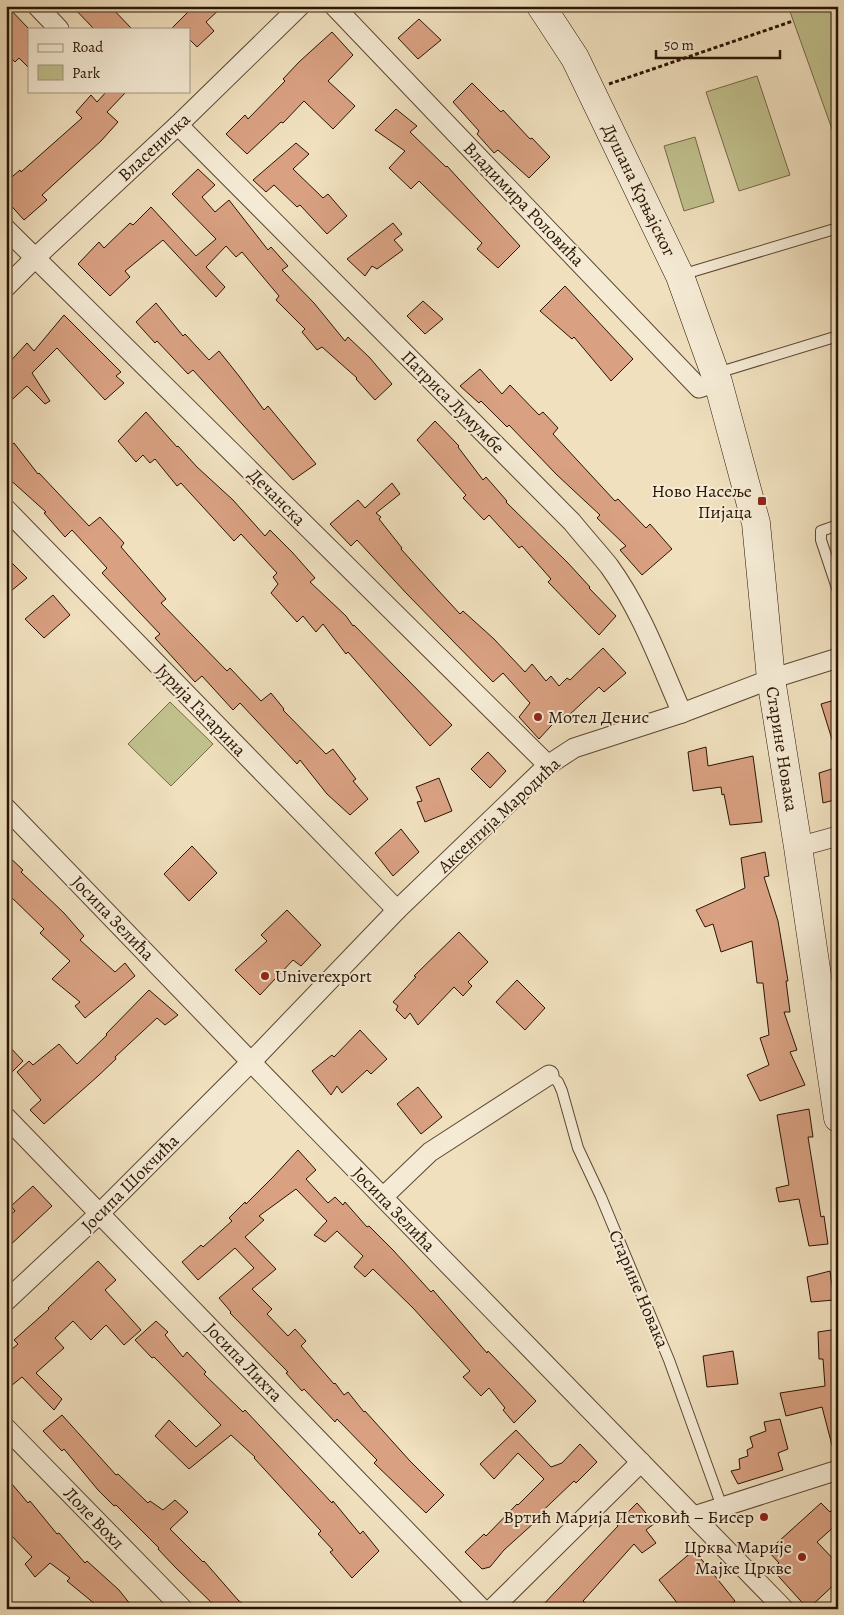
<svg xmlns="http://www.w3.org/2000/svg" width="844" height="1615" viewBox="0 0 844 1615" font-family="Alegreya,serif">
<rect width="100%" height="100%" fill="#f0e0be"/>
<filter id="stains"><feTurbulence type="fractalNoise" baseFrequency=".004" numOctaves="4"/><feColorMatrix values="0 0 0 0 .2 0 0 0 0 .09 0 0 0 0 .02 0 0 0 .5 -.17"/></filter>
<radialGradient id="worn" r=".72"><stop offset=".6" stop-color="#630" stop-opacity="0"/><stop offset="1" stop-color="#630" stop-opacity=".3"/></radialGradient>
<g fill="#c0c08d" stroke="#756a48">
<polygon points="788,6 838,6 838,143 837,143"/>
<polygon points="757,76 790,175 739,191 706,92"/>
<polygon points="695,137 714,202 684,211 664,146"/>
<polygon points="170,702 213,744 171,786 128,744"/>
</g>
<g fill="#d9a182" stroke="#2a1403">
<polygon points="7,6 29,29 29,68 19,58 15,62 6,53"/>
<polygon points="72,6 110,6 132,29 94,29"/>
<polygon points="194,6 223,6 206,22 214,31 197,47 189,39 189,29 171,29"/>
<polygon points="419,19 441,40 418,59 398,38"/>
<polygon points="332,32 353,55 328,81 355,106 333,129 304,101 283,123 281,122 247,154 226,134 245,115 248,119 285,81 283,79 299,62"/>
<polygon points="472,83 501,112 503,110 530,139 532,138 550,157 529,178 498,150 494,153 477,134 479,131 453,102"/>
<polygon points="107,91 127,91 107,112 118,122 101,141 42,195 47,200 24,220 6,200 6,182 20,170 21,172 82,118 76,112 91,95 97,102"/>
<polygon points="396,109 417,126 410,132 446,167 447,166 520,246 498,268 477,249 482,243 419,181 411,189 389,168 405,151 375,130"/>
<polygon points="296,143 309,154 293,169 323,198 328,194 347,216 327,234 300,205 297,207 274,185 266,192 253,180"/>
<polygon points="198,169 215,185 202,197 215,212 229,200 268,250 271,247 288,266 282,270 314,303 345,341 348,337 370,358 392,384 375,400 356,379 357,378 322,347 317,350 302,332 305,329 276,300 279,296 242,252 236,257 226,246 206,267 225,287 216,297 163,240 125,271 130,277 110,296 78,264 99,242 104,248 130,223 133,225 151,207 196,256 216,239 172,194"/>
<polygon points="393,223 402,234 394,240 403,250 377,269 372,266 365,276 347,259"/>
<polygon points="565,286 633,359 611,381 574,337 572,339 540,311"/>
<polygon points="423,301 443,319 425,334 407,316"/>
<polygon points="156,303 183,336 185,334 209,360 219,351 239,376 264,410 268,406 316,464 293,480 193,370 188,374 157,341 155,343 136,322"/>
<polygon points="64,315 121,372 116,376 124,383 105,400 57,348 32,373 50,401 45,404 27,386 6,405 6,366 27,343 34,351"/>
<polygon points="480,369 502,394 510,385 539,415 543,412 558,428 553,434 615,501 618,499 646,528 650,524 672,549 642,575 620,550 626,546 597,518 600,515 557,475 509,425 507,427 481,401 479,403 460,386"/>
<polygon points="146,412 177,447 178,446 197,467 233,500 265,536 270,530 292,552 315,578 310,582 346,616 353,626 354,625 452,725 430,746 348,652 346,654 323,624 316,632 303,616 297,622 271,593 278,584 273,577 277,573 241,534 234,541 181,483 177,486 155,459 150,463 143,455 136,462 118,441"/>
<polygon points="435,421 459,446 458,447 483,480 486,477 507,501 506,502 568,563 590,587 589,588 616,616 599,635 548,582 551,579 522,546 519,548 489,515 484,520 463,498 466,495 417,440"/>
<polygon points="14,443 38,474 39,473 89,526 100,517 124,543 121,547 166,599 161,603 227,671 230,668 261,701 271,693 284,709 283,710 326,754 333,749 356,779 353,781 368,799 350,815 327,794 300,760 297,764 240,703 233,710 202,676 195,682 155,638 160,634 102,573 107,568 72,530 65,537 44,513 46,512 6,476 6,449"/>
<polygon points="392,483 400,494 376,513 381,517 379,519 402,548 401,549 437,589 460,614 463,611 494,639 525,672 532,664 546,681 551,676 559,686 567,678 570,680 603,648 626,673 604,692 599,687 567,717 562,714 539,739 519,717 530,703 503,673 493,682 407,594 357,540 351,546 330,524 358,500 365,508"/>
<polygon points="6,557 27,578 6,595"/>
<polygon points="53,595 70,615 44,638 25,619"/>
<polygon points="838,699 838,749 835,749 821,704"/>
<polygon points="706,747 708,766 753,756 762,822 730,825 724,794 722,795 721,787 693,791 688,752"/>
<polygon points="488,752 506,771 490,788 471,769"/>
<polygon points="838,767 838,799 823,803 819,773"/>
<polygon points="439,778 452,811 425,822 417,802 422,801 416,787"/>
<polygon points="401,829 419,852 393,876 375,853"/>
<polygon points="192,846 217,873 189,901 164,874"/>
<polygon points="765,852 769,876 764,877 778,921 788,981 786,981 790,1012 784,1012 797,1050 790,1052 805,1085 760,1101 747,1075 769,1065 760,1038 769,1035 763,983 757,983 752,941 721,952 713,924 705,927 696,910 745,888 741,858"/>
<polygon points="6,854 23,870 21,872 64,913 84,936 80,940 115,972 125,963 135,976 85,1018 75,1006 80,1002 52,979 70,961 40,933 44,929 6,892"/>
<polygon points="287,910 321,945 301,966 293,960 260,995 235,970 267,941 261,935"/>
<polygon points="459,932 488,962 468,982 472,986 463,996 454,987 418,1025 410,1013 405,1019 396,1010 398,1006 393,1002 416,977 414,976"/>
<polygon points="517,980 545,1008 525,1030 496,1002"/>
<polygon points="149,990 178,1015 165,1025 157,1018 115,1057 116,1059 98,1076 44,1124 30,1110 41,1100 17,1072 29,1061 33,1065 59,1044 77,1064 107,1035 106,1034"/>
<polygon points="360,1030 387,1059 371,1074 367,1070 342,1093 337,1086 331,1095 312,1071 332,1055 334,1057"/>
<polygon points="6,1043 23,1061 6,1078"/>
<polygon points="418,1087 442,1117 421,1134 397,1104"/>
<polygon points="809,1109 813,1137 808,1137 821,1217 824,1216 828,1244 809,1246 799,1199 779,1202 776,1188 789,1185 777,1115"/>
<polygon points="298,1150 316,1170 306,1179 328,1203 335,1197 343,1205 345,1202 367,1227 369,1226 393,1250 431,1292 433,1290 487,1353 488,1351 536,1401 514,1423 503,1410 505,1408 489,1388 481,1396 463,1377 470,1371 413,1308 373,1269 365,1277 354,1267 363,1256 337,1231 325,1242 314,1235 327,1221 296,1189 259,1216 264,1220 245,1237 276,1269 252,1289 272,1309 267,1314 288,1336 295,1329 306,1341 301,1346 334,1384 335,1383 344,1395 348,1392 364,1412 365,1411 410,1461 444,1495 426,1513 374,1463 377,1460 337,1419 335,1422 304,1389 302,1391 286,1373 288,1372 230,1313 231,1312 219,1298 254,1268 235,1248 198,1280 182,1262 201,1245 203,1247 232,1221 229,1218 245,1202 246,1204 274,1176"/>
<polygon points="33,1186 52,1206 6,1249 6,1218 15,1211 11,1206"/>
<polygon points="98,1261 116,1280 105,1290 141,1330 124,1345 106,1325 91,1340 73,1321 55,1338 64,1348 36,1373 62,1399 54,1410 22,1377 6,1390 6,1354 18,1344 14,1340 49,1309 48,1308"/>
<polygon points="830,1271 834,1300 811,1302 807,1277"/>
<polygon points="156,1321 168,1332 165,1335 183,1357 187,1352 206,1372 204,1374 243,1412 245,1410 332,1503 333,1501 360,1534 363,1531 379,1551 352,1578 330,1552 333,1550 318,1534 321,1531 254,1458 255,1457 231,1435 189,1469 155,1436 169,1420 196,1447 221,1425 154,1357 152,1358 135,1340"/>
<polygon points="838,1329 838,1448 833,1449 822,1407 786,1416 780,1393 825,1386 823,1359 819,1359 818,1332"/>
<polygon points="733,1351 738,1384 707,1387 703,1356"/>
<polygon points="62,1415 116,1475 118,1474 148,1503 150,1501 163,1510 175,1500 188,1512 170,1529 203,1562 204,1561 238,1600 249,1609 218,1609 175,1567 158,1549 159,1548 116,1505 114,1506 98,1490 64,1449 62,1451 43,1431"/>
<polygon points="780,1419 788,1449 778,1453 783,1470 738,1484 731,1471 740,1469 739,1459 748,1456 747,1450 753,1447 750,1437 766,1431 764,1422"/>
<polygon points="516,1430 551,1467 562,1463 580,1444 597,1462 576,1483 574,1481 533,1520 535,1522 504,1550 490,1567 482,1569 465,1552 484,1534 486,1536 517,1504 518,1505 544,1479 518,1453 494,1479 480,1464"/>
<polygon points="6,1477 28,1503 30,1501 57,1534 59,1533 85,1563 87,1561 119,1590 134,1609 101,1609 67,1581 70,1578 50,1563 35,1577 25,1564 32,1557 6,1530"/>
<polygon points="637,1503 655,1523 646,1530 656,1543 642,1553 634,1544 583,1601 592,1609 539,1609 618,1526 616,1524"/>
<polygon points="821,1503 830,1512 838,1505 838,1523 817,1542 838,1564 838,1581 808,1609 772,1569 779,1563 768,1551"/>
<polygon points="694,1550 735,1601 726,1609 682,1609 659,1580"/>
</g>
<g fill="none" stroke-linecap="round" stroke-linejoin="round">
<defs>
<g id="lane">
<polyline points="681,275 838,228"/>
<polyline points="717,373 838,336"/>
<polyline points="838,525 821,531 821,540 838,591"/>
<polyline points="549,1075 558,1082 562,1091 578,1148 601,1197 669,1360 722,1507"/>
</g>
<g id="street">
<polyline points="37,6 59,29"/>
<polyline points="334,6 699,388 718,382"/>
<path d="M178 125 572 522C584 537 597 551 609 566 641 610 660 663 682 713"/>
<polyline points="6,229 548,765"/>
<polyline points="6,287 35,258 178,125 300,6"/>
<polyline points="6,509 397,910"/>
<polyline points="6,808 251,1062 784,1609"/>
<polyline points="798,847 838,836"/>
<polyline points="6,1117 482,1609"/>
<polyline points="383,1197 430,1152 549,1075"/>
<polyline points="6,1301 100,1213 251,1062 397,910 548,765 574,748 682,713 771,679 838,658"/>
<polyline points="6,1428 183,1609"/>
<polyline points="694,1516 838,1470"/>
<polyline points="492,1609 641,1462"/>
</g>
<polyline id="secondary" points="541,6 575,58 680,276 718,382 756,523 771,679 798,847 838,1118"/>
</defs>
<use href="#lane" stroke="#5c4732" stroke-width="12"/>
<use href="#street" stroke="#5c4732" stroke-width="21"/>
<use href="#secondary" stroke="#2a1403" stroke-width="29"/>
<polyline stroke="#2a1403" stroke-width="3" stroke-dasharray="4 2.5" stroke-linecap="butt" points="609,84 793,21"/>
<use href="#lane" stroke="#f5ebd5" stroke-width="10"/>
<use href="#street" stroke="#f5ebd5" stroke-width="19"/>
<use href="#secondary" stroke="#f5ebd5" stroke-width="28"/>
</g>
<g fill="#8f2418" stroke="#f5ebd5" stroke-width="2">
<rect x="757" y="496" width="10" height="10" rx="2.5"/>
<circle cx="538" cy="717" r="5"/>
<circle cx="265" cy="976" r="5"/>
<circle cx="764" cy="1517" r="5"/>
<circle cx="802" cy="1557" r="5"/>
</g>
<g text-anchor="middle" stroke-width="4" stroke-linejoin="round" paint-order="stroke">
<g font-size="18" fill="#2a1403" stroke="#f5ebd5">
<text transform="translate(154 147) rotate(-43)" y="6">Власеничка</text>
<text transform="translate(639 190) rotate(64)" y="6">Душана Крњајског</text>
<text transform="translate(524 204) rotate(46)" y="6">Владимира Роловића</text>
<text transform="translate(453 402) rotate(45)" y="6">Патриса Лумумбе</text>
<text transform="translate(277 497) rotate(45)" y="6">Дечанска</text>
<text transform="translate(201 710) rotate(46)" y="6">Јурија Гагарина</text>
<text transform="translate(782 749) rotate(81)" y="6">Старине Новака</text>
<text transform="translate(499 815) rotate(-43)" y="6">Аксентија Мародића</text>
<text transform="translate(113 918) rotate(46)" y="6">Јосипа Зелића</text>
<text transform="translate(130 1183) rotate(-45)" y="6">Јосипа Шокчића</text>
<text transform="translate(394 1209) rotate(46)" y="6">Јосипа Зелића</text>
<text transform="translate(639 1289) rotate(67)" y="6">Старине Новака</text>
<text transform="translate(244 1362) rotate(46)" y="6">Јосипа Лихта</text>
<text transform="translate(94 1518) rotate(46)" y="6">Лоле Вохл</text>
</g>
<g font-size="18" fill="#2a1403" stroke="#f5ebd5" text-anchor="end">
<text x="752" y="497">Ново Насеље<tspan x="752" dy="21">Пијаца</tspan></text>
<text x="548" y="723" text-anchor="start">Мотел Денис</text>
<text x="275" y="982" text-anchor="start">Univerexport</text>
<text x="754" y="1523">Вртић Марија Петковић – Бисер</text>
<text x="792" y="1553">Црква Марије<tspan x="792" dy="21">Мајке Цркве</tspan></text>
</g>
</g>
<rect width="844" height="1615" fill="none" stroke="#f0e0be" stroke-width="25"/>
<rect x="8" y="8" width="829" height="1600" fill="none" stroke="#2a1403" stroke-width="2.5"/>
<rect x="12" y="12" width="819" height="1590" fill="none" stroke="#2a1403"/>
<rect x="28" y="28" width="162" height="65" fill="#f5ebd5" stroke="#a49581"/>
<rect x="38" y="44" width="25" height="8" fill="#f5ebd5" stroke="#a49581"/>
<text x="72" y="52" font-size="15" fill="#2a1403">Road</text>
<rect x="38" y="65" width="25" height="15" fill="#c0c08d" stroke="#a49581"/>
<text x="72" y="78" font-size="15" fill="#2a1403">Park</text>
<path d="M656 50v8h124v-8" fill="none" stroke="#2a1403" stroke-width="2.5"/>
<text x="664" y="50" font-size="15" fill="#2a1403" stroke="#f5ebd5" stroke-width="4" paint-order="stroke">50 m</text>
<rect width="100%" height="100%" filter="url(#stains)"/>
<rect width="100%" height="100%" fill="url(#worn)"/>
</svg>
